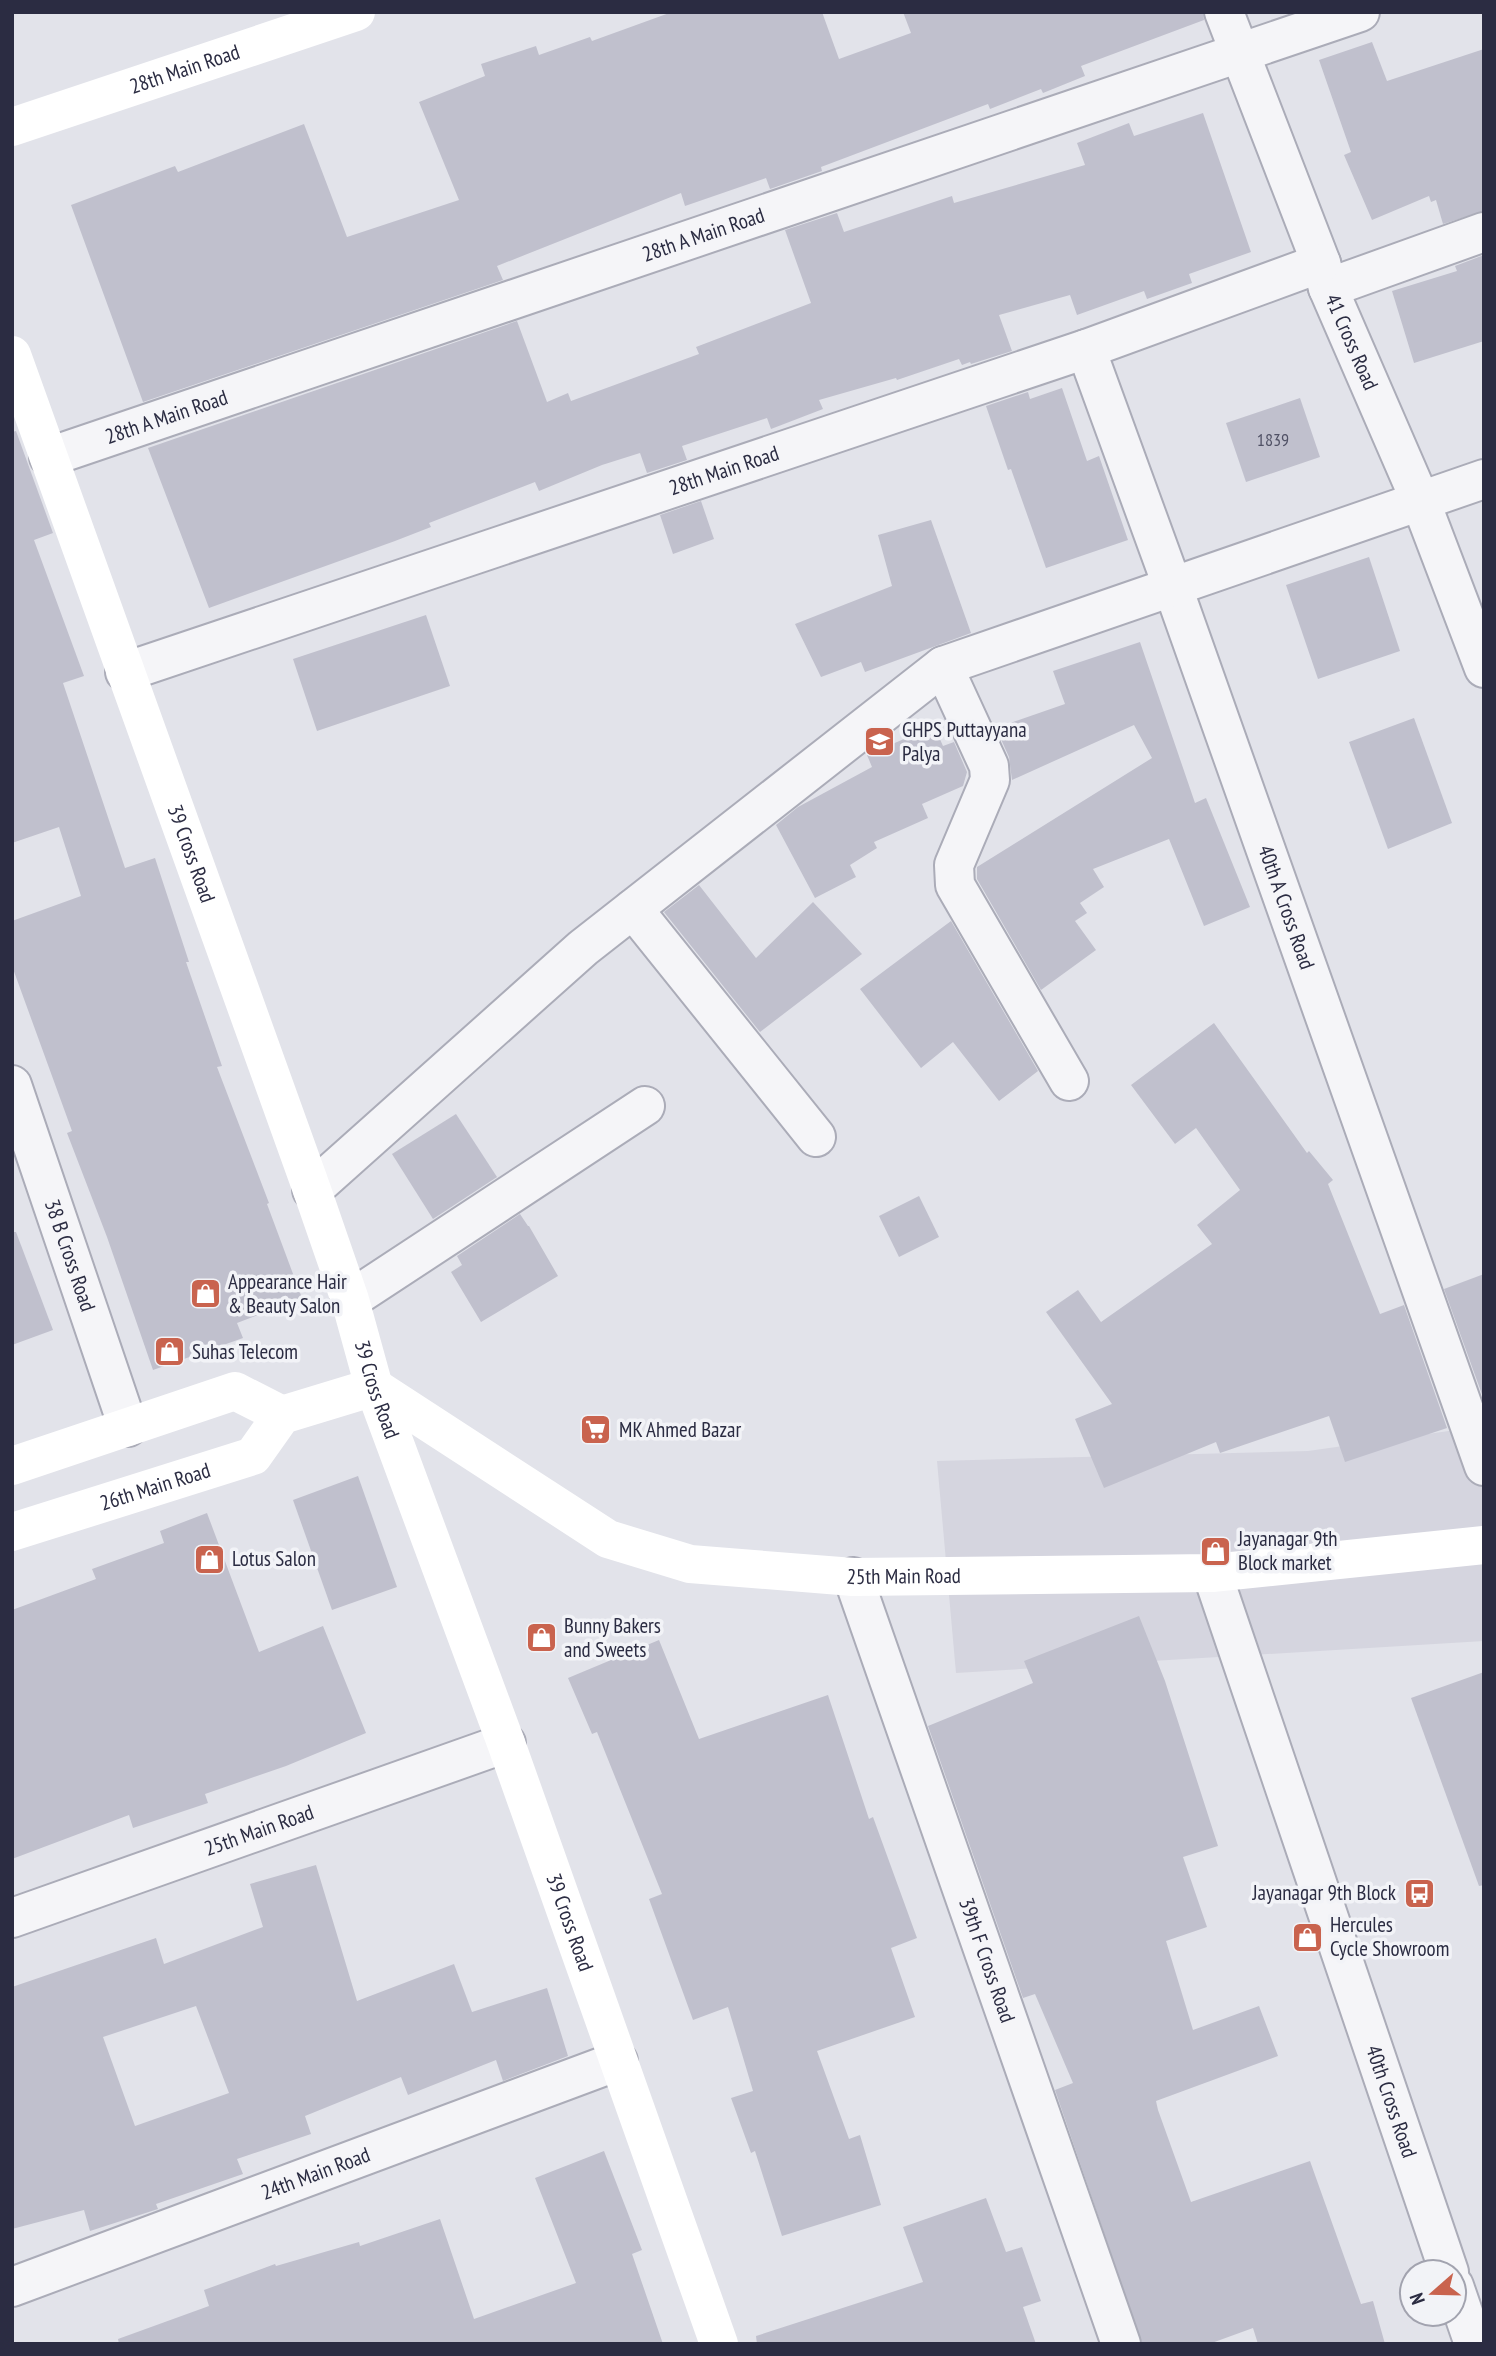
<svg xmlns="http://www.w3.org/2000/svg" width="1496" height="2356" viewBox="0 0 1496 2356" font-family="'PT Sans Narrow',sans-serif">
<rect width="100%" height="100%" fill="#e2e3ea"/>
<polygon fill="#d5d5df" points="1484,1426 1484,1641 956,1673 937,1461 1308,1451"/>
<g fill="#c0c0cd" fill-rule="evenodd">
<polygon points="672,12 822,12 839,59 911,33 903,12 1203,12 1204,20 1081,66 1085,76 1043,93 1041,89 990,109 988,104 821,167 822,171 770,189 766,178 685,206 681,193 497,266 503,280 143,402 71,205 175,166 178,172 304,124 347,237 459,200 419,102 485,76 481,64 536,46 539,55 590,37 592,41"/>
<polygon points="1372,42 1387,81 1484,49 1484,211 1443,224 1436,200 1431,202 1429,196 1372,220 1344,155 1351,152 1319,60"/>
<polygon points="1203,113 1251,252 1189,274 1192,283 1147,299 1144,291 1077,315 1070,295 999,315 1012,351 971,364 970,362 962,365 959,359 897,380 896,378 819,400 823,409 771,429 767,418 682,446 687,460 647,473 640,453 602,465 539,491 535,482 429,523 431,527 395,541 209,608 148,448 517,321 547,402 568,393 571,401 699,354 696,347 811,303 785,230 837,213 844,232 952,196 954,203 1085,165 1077,143 1129,123 1134,136"/>
<polygon points="1484,255 1484,341 1414,363 1392,291 1457,271 1455,266"/>
<polygon points="1062,388 1087,461 1099,456 1128,540 1046,568 1011,469 1008,470 986,406 1028,392 1030,399"/>
<polygon points="1300,398 1320,457 1246,482 1226,423"/>
<polygon points="16,431 53,533 34,540 84,676 63,683 125,868 155,858 189,962 186,962 222,1066 217,1067 269,1203 267,1204 302,1298 237,1323 243,1338 153,1370 107,1237 67,1133 72,1131 12,966 12,921 81,896 59,827 12,843 12,432"/>
<polygon points="701,501 714,539 673,554 660,515"/>
<polygon points="931,520 971,633 865,672 861,662 821,677 795,624 892,586 878,535"/>
<polygon points="1369,557 1400,651 1318,679 1286,585"/>
<polygon points="426,615 450,686 317,731 293,659"/>
<polygon points="1140,642 1195,803 1206,798 1250,907 1204,926 1169,839 1093,869 1104,887 1080,903 1087,913 1075,921 1096,950 1041,990 977,879 977,867 1152,758 1134,725 1012,780 1009,757 996,728 1065,704 1053,671"/>
<polygon points="1414,718 1452,823 1388,849 1349,742"/>
<polygon points="934,726 943,746 954,742 967,772 963,786 922,804 928,818 874,842 877,848 850,865 856,877 815,898 776,825 798,807 872,767 867,755"/>
<polygon points="699,885 756,958 813,902 862,954 760,1032 664,912"/>
<polygon points="951,921 1038,1071 999,1101 953,1042 921,1068 860,989"/>
<polygon points="1214,1023 1307,1153 1309,1151 1333,1180 1328,1184 1380,1314 1404,1305 1447,1428 1345,1462 1329,1416 1220,1453 1216,1442 1104,1488 1075,1419 1112,1404 1046,1312 1078,1290 1101,1322 1212,1244 1197,1225 1240,1190 1196,1128 1175,1144 1131,1085"/>
<polygon points="456,1114 497,1177 433,1219 392,1154"/>
<polygon points="919,1196 939,1237 899,1257 879,1216"/>
<polygon points="520,1214 528,1226 529,1226 558,1276 481,1322 451,1272 462,1265 457,1256"/>
<polygon points="12,1232 16,1232 53,1330 12,1345"/>
<polygon points="1484,1274 1484,1400 1444,1289"/>
<polygon points="358,1476 397,1587 332,1610 293,1500"/>
<polygon points="207,1513 259,1652 323,1626 366,1733 286,1766 205,1794 208,1803 133,1828 129,1815 12,1859 12,1610 96,1579 92,1569 164,1543 160,1531"/>
<polygon points="1139,1616 1165,1681 1218,1846 1183,1857 1207,1927 1166,1941 1193,2030 1259,2006 1278,2056 1156,2101 1158,2110 1191,2202 1310,2161 1361,2304 1373,2301 1385,2344 1258,2344 1253,2328 1209,2344 1142,2344 1055,2090 1073,2083 1035,1994 1023,1998 928,1726 1033,1683 1024,1661"/>
<polygon points="659,1640 699,1739 828,1695 869,1819 873,1817 917,1938 891,1948 915,2017 817,2051 849,2139 860,2135 881,2205 782,2236 755,2151 751,2153 731,2098 753,2091 728,2007 693,2020 649,1899 662,1894 597,1732 592,1734 568,1678"/>
<polygon points="1484,1672 1484,1885 1479,1886 1411,1698"/>
<path d="M316 1865 357 2001 454 1964 472 2012 547 1988 568 2056 503 2081 496 2060 408 2095 401 2077 305 2116 311 2134 237 2159 243 2174 156 2204 158 2209 90 2231 84 2210 12 2229V1987L156 1938 164 1964 263 1927 250 1884ZM196 2006 229 2093 135 2126 103 2037Z"/>
<polygon points="604,2151 642,2250 632,2254 663,2344 119,2344 118,2339 209,2306 204,2290 275,2264 276,2266 359,2242 360,2246 440,2219 474,2319 576,2283 535,2178"/>
<polygon points="986,2198 1006,2252 1022,2247 1041,2301 1023,2307 1036,2344 757,2344 756,2336 923,2282 903,2227"/>
</g>
<g fill="none" stroke-linecap="round" stroke-linejoin="round">
<defs>
<g id="street">
<path id="s1" d="M1224 12 1321 263 1328 288 1420 500 1484 668"/>
<polyline points="1328,288 1484,232"/>
<path id="s2" d="M1086 349 1172 585 1484 1466"/>
<path id="s3" d="M49 457 1360 12"/>
<polyline points="943,666 989,766 990,780 954,865 955,885 1069,1081"/>
<path id="s4" d="M125 672 1086 349 1321 263"/>
<polyline points="633,909 816,1137"/>
<path id="s5" d="M12 1085 128 1427"/>
<polyline points="312,1190 583,948 943,666 1484,479"/>
<polyline points="350,1300 645,1106"/>
<path id="s6" d="M1212 1573 1449 2272"/>
<path id="s7" d="M853 1577 1121 2344"/>
<path id="s8" d="M12 1918 506 1743"/>
<polyline points="1454,2286 1474,2344"/>
<path id="s9" d="M12 2287 618 2061"/>
</g>
</defs>
<use href="#street" stroke="#abacb8" stroke-width="42"/>
<use href="#street" stroke="#f5f5f8" stroke-width="38"/>
<g stroke="#fff" stroke-width="38">
<path id="s10" d="M12 127 356 12"/>
<path id="s11" d="M12 355 312 1190 350 1300 374 1387 506 1743 719 2344"/>
<path id="s12" d="M374 1387 608 1539 690 1564 853 1577 1212 1573 1484 1545"/>
<polyline points="12,1466 235,1391 282,1415"/>
<path id="s13" d="M12 1532 253 1456 282 1415 374 1387"/>
</g>
</g>
<defs>
<symbol id="school-square" viewBox="-11 -11 22 22"><rect x="-9" y="-9" width="18" height="18" rx="4" fill="#c9634e" stroke="#f2f3f7"/><path d="M0-5L7-2L0 1L-7-2ZM-4 1L0 2.5L4 1V4Q0 6-4 4Z" fill="#fff"/></symbol>
<symbol id="shop-square" viewBox="-11 -11 22 22"><rect x="-9" y="-9" width="18" height="18" rx="4" fill="#c9634e" stroke="#f2f3f7"/><path d="M-5-2.5h2.3a2.7 3.5 0 0 1 5.4 0H5L5.5 6h-11ZM-1.5-2.5h3a1.5 2.3 0 0 0-3 0Z" fill="#fff"/></symbol>
<symbol id="supermarket-square" viewBox="-11 -11 22 22"><rect x="-9" y="-9" width="18" height="18" rx="4" fill="#c9634e" stroke="#f2f3f7"/><path d="M-6-5.5h2.5l.6 2H6L4.5 2H-2.5L-4.4-4H-6ZM-1.5 3.2a1.3 1.3 0 1 0 .1 0ZM3 3.2a1.3 1.3 0 1 0 .1 0Z" fill="#fff"/></symbol>
<symbol id="bus-square" viewBox="-11 -11 22 22"><rect x="-9" y="-9" width="18" height="18" rx="4" fill="#c9634e" stroke="#f2f3f7"/><path d="M-5-6H5V4H4V6H2V4H-2V6H-4V4H-5ZM-3.5-4V0h7V-4ZM-3.5 1.2v1.5H-2V1.2ZM2 1.2v1.5H3.5V1.2Z" fill="#fff"/></symbol>
</defs>
<g fill-rule="evenodd">
<use href="#school-square" x="862" y="724" width="35" height="35"/>
<use href="#shop-square" x="188" y="1276" width="35" height="35"/>
<use href="#shop-square" x="152" y="1334" width="35" height="35"/>
<use href="#supermarket-square" x="578" y="1412" width="35" height="35"/>
<use href="#shop-square" x="1198" y="1534" width="35" height="35"/>
<use href="#shop-square" x="192" y="1542" width="35" height="35"/>
<use href="#shop-square" x="524" y="1620" width="35" height="35"/>
<use href="#bus-square" x="1402" y="1876" width="35" height="35"/>
<use href="#shop-square" x="1290" y="1920" width="35" height="35"/>
</g>
<g text-anchor="middle" stroke-width="7" stroke-linejoin="round" paint-order="stroke">
<g font-size="18" fill="#505165">
<text x="1273" y="446">1839</text>
</g>
<g font-size="21" fill="#2b2c42" stroke="#f2f3f7">
<text dy="7" stroke="none"><textPath href="#s10" startOffset="182">28th Main Road</textPath></text>
<text dy="7" stroke="none"><textPath href="#s3" startOffset="691">28th A Main Road</textPath></text>
<text dy="7" stroke="none"><textPath href="#s1" startOffset="354">41 Cross Road</textPath></text>
<text dy="7" stroke="none"><textPath href="#s3" startOffset="124">28th A Main Road</textPath></text>
<text dy="7" stroke="none"><textPath href="#s4" startOffset="632">28th Main Road</textPath></text>
<text dy="7" stroke="none"><textPath href="#s11" startOffset="530">39 Cross Road</textPath></text>
<text dy="7" stroke="none"><textPath href="#s2" startOffset="593">40th A Cross Road</textPath></text>
<text dy="7" stroke="none"><textPath href="#s5" startOffset="180">38 B Cross Road</textPath></text>
<text dy="7" stroke="none"><textPath href="#s11" startOffset="1097">39 Cross Road</textPath></text>
<text dy="7" stroke="none"><textPath href="#s13" startOffset="150">26th Main Road</textPath></text>
<text dy="7" stroke="none"><textPath href="#s12" startOffset="579">25th Main Road</textPath></text>
<text dy="7" stroke="none"><textPath href="#s8" startOffset="262">25th Main Road</textPath></text>
<text dy="7" stroke="none"><textPath href="#s11" startOffset="1664">39 Cross Road</textPath></text>
<text dy="7" stroke="none"><textPath href="#s7" startOffset="406">39th F Cross Road</textPath></text>
<text dy="7" stroke="none"><textPath href="#s6" startOffset="558">40th Cross Road</textPath></text>
<text dy="7" stroke="none"><textPath href="#s9" startOffset="324">24th Main Road</textPath></text>
</g>
<g font-size="21" fill="#2b2c42" stroke="#f2f3f7" text-anchor="start">
<text x="902" y="737">GHPS Puttayyana<tspan x="902" dy="24">Palya</tspan></text>
<text x="228" y="1289">Appearance Hair<tspan x="228" dy="24">&amp; Beauty Salon</tspan></text>
<text x="192" y="1359">Suhas Telecom</text>
<text x="619" y="1437">MK Ahmed Bazar</text>
<text x="1238" y="1546">Jayanagar 9th<tspan x="1238" dy="24">Block market</tspan></text>
<text x="232" y="1566">Lotus Salon</text>
<text x="564" y="1633">Bunny Bakers<tspan x="564" dy="24">and Sweets</tspan></text>
<text x="1396" y="1900" text-anchor="end">Jayanagar 9th Block</text>
<text x="1330" y="1932">Hercules<tspan x="1330" dy="24">Cycle Showroom</tspan></text>
</g>
</g>
<rect width="1496" height="2356" fill="none" stroke="#2b2c42" stroke-width="28"/>
<g transform="translate(1433 2293) rotate(250)"><circle r="33" fill="#f2f3f7" stroke="#a2a3af" stroke-width="2"/>
<path d="M0-5L12 26L0 18L-12 26Z" fill="#c9634e"/>
<text y="-10" font-size="19" font-weight="bold" text-anchor="middle" fill="#2b2c42">N</text>
</g>
</svg>
